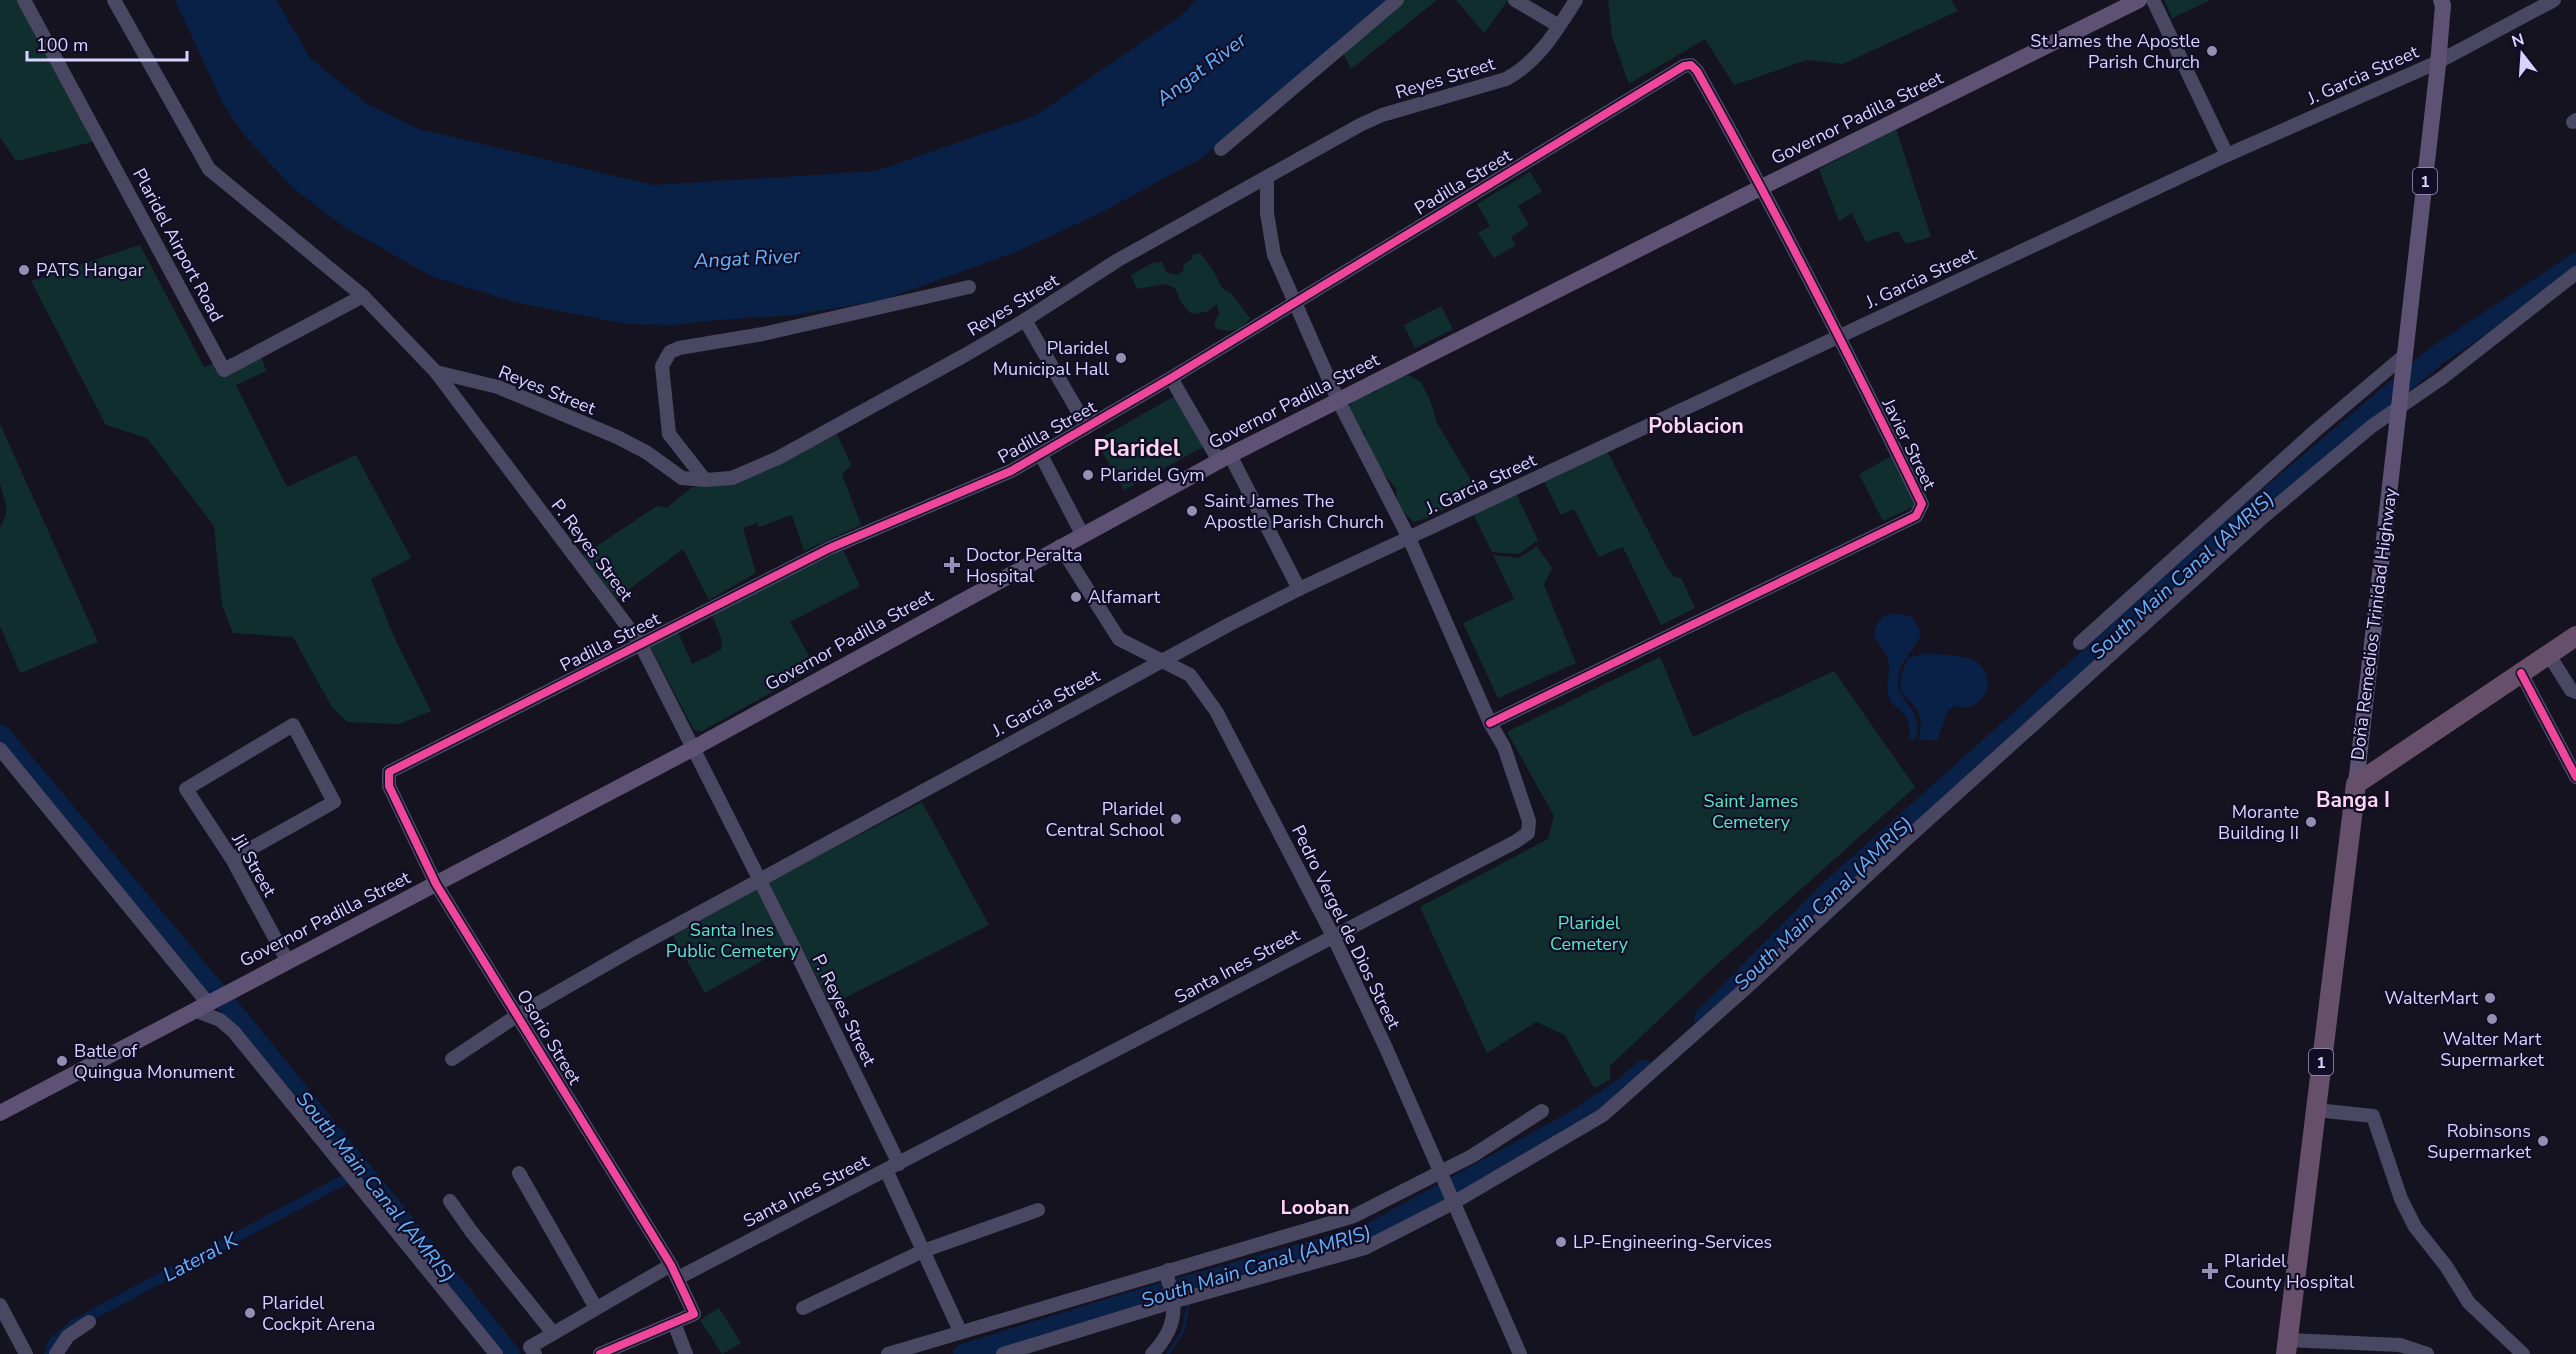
<svg xmlns="http://www.w3.org/2000/svg" width="2576" height="1354" viewBox="0 0 2576 1354" font-family="'Nunito Sans',sans-serif">
<rect width="100%" height="100%" fill="#161321"/>
<g fill="#112e2f">
<polygon points="0,0 18,0 96,141 16,161 0,137"/>
<polygon points="1389,0 1437,0 1351,69 1339,45"/>
<polygon points="1456,0 1508,0 1484,33"/>
<polygon points="1608,0 1951,0 1958,11 1843,64 1807,60 1734,85 1705,39 1629,84 1612,36"/>
<polygon points="2164,0 2211,0 2172,18"/>
<polygon points="1896,129 1931,237 1906,244 1898,231 1866,242 1852,213 1839,221 1819,169"/>
<polygon points="1530,172 1542,191 1518,206 1529,225 1511,237 1516,245 1494,258 1478,233 1490,226 1477,204"/>
<polygon points="140,245 204,367 259,349 266,371 236,385 287,487 356,455 411,558 371,579 394,637 431,711 399,724 347,722 332,707 293,637 233,633 222,605 214,526 147,438 106,425 31,281"/>
<path d="M1200 253 1214 272 1222 288 1231 293 1250 318C1241 331 1232 332 1217 329L1214 323 1219 314 1217 304 1206 312 1192 314 1182 304 1175 288 1165 284 1137 289 1131 275 1152 263 1162 262 1166 272 1177 275 1183 271 1184 264 1192 259V255Z"/>
<polygon points="1441,306 1453,329 1415,348 1404,325"/>
<path d="M1408 375 1421 382 1431 403 1437 423 1472 482 1471 492 1457 499 1435 515 1414 522C1402 512 1396 504 1396 488 1382 472 1366 455 1365 433L1353 423 1346 410C1355 398 1361 393 1376 392L1380 386Z"/>
<polygon points="1178,394 1207,445 1124,490 1096,441"/>
<path d="M0 424 98 642 20 673 0 626V528C12 506 4 504 0 482 0 464 0 442 0 424Z"/>
<polygon points="837,434 851,465 842,474 861,525 804,551 792,515 759,527 757,523 743,528 756,573 709,600 683,549 616,599 583,555 657,506 667,508 692,487 734,484 783,463"/>
<polygon points="1607,451 1665,564 1674,577 1681,578 1695,608 1661,625 1623,547 1599,557 1574,509 1561,515 1543,479"/>
<polygon points="1894,455 1916,502 1915,506 1883,521 1859,474"/>
<polygon points="1516,493 1538,540 1519,554 1492,552 1473,513"/>
<polygon points="1537,546 1552,568 1544,585 1576,663 1498,698 1463,623 1514,599 1493,555 1519,558"/>
<polygon points="843,550 860,586 790,622 816,668 702,731 694,730 650,646 678,632 692,664 721,650 722,641 712,614"/>
<polygon points="1660,657 1693,737 1834,671 1915,787 1712,969 1610,1066 1610,1080 1594,1088 1565,1035 1536,1022 1487,1053 1420,907 1548,839 1554,816 1507,732"/>
<polygon points="922,802 989,925 831,1005 769,882"/>
<polygon points="759,888 791,944 705,993 673,936"/>
<polygon points="719,1308 741,1343 722,1354 700,1320"/>
</g>
<g fill="#092047">
<polygon points="175,0 276,0 311,59 367,104 419,129 653,185 875,171 1035,116 1184,13 1196,0 1389,0 1250,119 1200,159 1102,212 1019,251 883,300 794,315 718,320 674,325 627,324 518,303 433,277 344,227 294,189 244,135 223,104"/>
<path d="M1894 613 1912 617 1921 632C1917 650 1899 659 1898 678 1896 707 1923 702 1916 739H1909C1913 707 1894 715 1888 694 1886 686 1889 678 1889 670 1890 656 1881 647 1874 636 1876 622 1880 616 1894 613Z"/>
<path d="M1927 653C1939 655 1964 655 1974 660 2001 675 1985 715 1954 706L1947 712 1937 741 1919 739C1925 713 1917 710 1901 691L1900 678 1908 658Z"/>
</g>
<g fill="none" stroke-linecap="round" stroke-linejoin="round">
<g stroke="#092047" stroke-width="3">
<polyline points="1191,1292 1192,1284"/>
<polyline points="1168,1354 1183,1331 1189,1301"/>
</g>
<polyline stroke="#092047" stroke-width="10" points="49,1354 53,1343 73,1325 362,1170"/>
<g stroke="#092047" stroke-width="20">
<polyline points="0,734 241,1021 510,1354"/>
<polyline points="1704,1018 1828,892 2116,634 2170,580 2437,355 2576,263"/>
<polyline points="963,1354 1130,1302 1367,1235 1574,1121 1626,1086 1644,1070"/>
</g>
<g stroke="#494762" stroke-width="14">
<polyline points="24,0 224,370 363,296"/>
<polyline points="114,0 209,169 363,296 436,372 640,643 794,948 899,1164"/>
<polyline points="1515,0 1559,26"/>
<polyline points="2153,0 2227,155"/>
<polyline points="2573,122 2576,120"/>
<polyline points="1221,149 1397,0"/>
<polyline points="1025,320 1087,427"/>
<path d="M436 372 498 387 617 437 646 452 682 478 705 480 732 478 778 458 967 354 1025 320 1118 260 1360 125 1382 115 1506 79C1539 61 1556 31 1576 0"/>
<polyline points="1171,378 1219,461"/>
<polyline points="1041,455 1082,534"/>
<polyline points="1230,455 1299,589"/>
<polyline points="705,480 669,434 662,366 670,352 679,348 763,334 969,287"/>
<polyline points="1060,546 1119,639 1190,675 1216,711 1333,936 1386,1048 1520,1354"/>
<polyline points="2080,643 2315,431 2406,354"/>
<polyline points="2549,655 2571,690 2576,692"/>
<polyline points="2521,673 2576,777"/>
<polyline points="0,749 207,1002"/>
<polyline points="232,859 334,802 293,725 186,789 232,859 288,962"/>
<polyline points="194,1010 220,1020 234,1032 496,1354"/>
<polyline points="452,1059 518,1015 633,949 1230,624 1299,589 2227,155 2438,62 2554,0"/>
<polyline points="2316,1110 2373,1116 2401,1199 2415,1227 2446,1266 2469,1303 2523,1354"/>
<polyline points="886,1170 960,1331"/>
<polyline points="519,1173 596,1308"/>
<polyline points="450,1201 471,1231 553,1333"/>
<polyline points="678,1278 1515,842 1528,833 1529,821 1504,747 1490,723 1409,538 1338,400 1274,255 1267,213 1267,178"/>
<polyline points="0,1305 26,1354"/>
<polyline points="803,1308 923,1251 1038,1210"/>
<polyline points="674,1323 686,1354"/>
<polyline points="2288,1340 2400,1345 2427,1354"/>
<polyline points="56,1354 68,1336 89,1322"/>
<polyline points="535,1354 530,1347 671,1265"/>
<path d="M600 1354 694 1314 671 1265 436 884 389 786V772L830 548 1011 471 1171 378 1684 66 1691 65 1697 71C1777 213 1851 358 1922 504L1916 516 1490 723"/>
<polyline points="888,1354 1354,1216 1472,1156 1542,1111"/>
<polyline points="1003,1354 1172,1302 1365,1248 1453,1203 1603,1115 1747,987 1901,844 2262,518 2372,426 2442,378 2576,273"/>
<path d="M1152 1354C1169 1336 1177 1319 1172 1293 1171 1285 1165 1279 1168 1270"/>
</g>
<g stroke="#5d5273" stroke-width="16">
<polyline points="2356,784 2438,65 2443,5 2441,0"/>
<polyline points="0,1113 692,749 1230,455 1762,187 2139,0"/>
</g>
<polyline stroke="#664f6b" stroke-width="20" points="2286,1354 2356,784 2576,636"/>
<defs>
<g id="cycleway">
<polyline points="2521,673 2576,777"/>
<path d="M600 1354 694 1314 671 1265 436 884 389 786V772L830 548 1011 471 1171 378 1684 66 1691 65 1697 71C1777 213 1851 358 1922 504L1916 516 1490 723"/>
</g>
</defs>
<use href="#cycleway" stroke="#120d27" stroke-width="11"/>
<use href="#cycleway" stroke="#ed469a" stroke-width="8"/>
</g>
<g fill="#9590b1" stroke="#120d27" stroke-width="2">
<circle cx="2212" cy="51" r="6"/>
<circle cx="24" cy="270" r="6"/>
<circle cx="1121" cy="358" r="6"/>
<circle cx="1088" cy="475" r="6"/>
<circle cx="1192" cy="511" r="6"/>
<path d="M949 556h6v6h6v6h-6v6h-6v-6h-6v-6h6z"/>
<circle cx="1076" cy="597" r="6"/>
<circle cx="1176" cy="819" r="6"/>
<circle cx="2311" cy="822" r="6"/>
<circle cx="2490" cy="998" r="6"/>
<circle cx="2492" cy="1019" r="6"/>
<circle cx="62" cy="1061" r="6"/>
<circle cx="2543" cy="1141" r="6"/>
<circle cx="1561" cy="1242" r="6"/>
<path d="M2207 1262h6v6h6v6h-6v6h-6v-6h-6v-6h6z"/>
<circle cx="250" cy="1313" r="6"/>
</g>
<g text-anchor="middle" stroke-width="4.5" stroke-linejoin="round" paint-order="stroke">
<g fill="#120d27" stroke="#9d98be" stroke-width="1.5">
<rect x="2413" y="168" width="24" height="26" rx="4.5"/>
<rect x="2309" y="1049" width="24" height="26" rx="4.5"/>
</g>
<g font-size="16" font-weight="bold" fill="#d9d4ff">
<text x="2425" y="187">1</text>
<text x="2321" y="1068">1</text>
</g>
<g font-size="18" fill="#d9d4ff" stroke="#120d27" text-anchor="start">
<text x="2200" y="47" text-anchor="end">St James the Apostle<tspan x="2200" dy="21">Parish Church</tspan></text>
<text x="36" y="276">PATS Hangar</text>
<text x="1109" y="354" text-anchor="end">Plaridel<tspan x="1109" dy="21">Municipal Hall</tspan></text>
<text x="1100" y="481">Plaridel Gym</text>
<text x="1204" y="507">Saint James The<tspan x="1204" dy="21">Apostle Parish Church</tspan></text>
<text x="966" y="561">Doctor Peralta<tspan x="966" dy="21">Hospital</tspan></text>
<text x="1088" y="603">Alfamart</text>
<text x="1164" y="815" text-anchor="end">Plaridel<tspan x="1164" dy="21">Central School</tspan></text>
<text x="2299" y="818" text-anchor="end">Morante<tspan x="2299" dy="21">Building II</tspan></text>
<text x="2478" y="1004" text-anchor="end">WalterMart</text>
<text x="2492" y="1045" text-anchor="middle">Walter Mart<tspan x="2492" dy="21">Supermarket</tspan></text>
<text x="74" y="1057">Batle of<tspan x="74" dy="21">Quingua Monument</tspan></text>
<text x="2531" y="1137" text-anchor="end">Robinsons<tspan x="2531" dy="21">Supermarket</tspan></text>
<text x="1573" y="1248">LP-Engineering-Services</text>
<text x="2224" y="1267">Plaridel<tspan x="2224" dy="21">County Hospital</tspan></text>
<text x="262" y="1309">Plaridel<tspan x="262" dy="21">Cockpit Arena</tspan></text>
</g>
<g font-size="18" fill="#d9d4ff" stroke="#120d27">
<text transform="translate(2363 75) rotate(-24)" y="6">J. Garcia Street</text>
<text transform="translate(1445 78) rotate(-17)" y="6">Reyes Street</text>
<text transform="translate(1857 118) rotate(-26)" y="6">Governor Padilla Street</text>
<text transform="translate(1463 182) rotate(-31)" y="6">Padilla Street</text>
<text transform="translate(178 245) rotate(62)" y="6">Plaridel Airport Road</text>
<text transform="translate(1921 278) rotate(-25)" y="6">J. Garcia Street</text>
<text transform="translate(1013 305) rotate(-31)" y="6">Reyes Street</text>
<text transform="translate(547 390) rotate(22)" y="6">Reyes Street</text>
<text transform="translate(1294 401) rotate(-27)" y="6">Governor Padilla Street</text>
<text transform="translate(1047 432) rotate(-29)" y="6">Padilla Street</text>
<text transform="translate(1909 444) rotate(64)" y="6">Javier Street</text>
<text transform="translate(1481 484) rotate(-25)" y="6">J. Garcia Street</text>
<text transform="translate(592 550) rotate(53)" y="6">P. Reyes Street</text>
<text transform="translate(2374 624) rotate(-83)" y="6">Doña Remedios Trinidad Highway</text>
<text transform="translate(849 640) rotate(-29)" y="6">Governor Padilla Street</text>
<text transform="translate(610 642) rotate(-27)" y="6">Padilla Street</text>
<text transform="translate(1046 703) rotate(-29)" y="6">J. Garcia Street</text>
<text transform="translate(254 865) rotate(60)" y="6">Jil Street</text>
<text transform="translate(325 919) rotate(-27)" y="6">Governor Padilla Street</text>
<text transform="translate(1346 927) rotate(64)" y="6">Pedro Vergel de Dios Street</text>
<text transform="translate(1237 966) rotate(-28)" y="6">Santa Ines Street</text>
<text transform="translate(844 1010) rotate(64)" y="6">P. Reyes Street</text>
<text transform="translate(549 1037) rotate(59)" y="6">Osorio Street</text>
<text transform="translate(806 1191) rotate(-27)" y="6">Santa Ines Street</text>
</g>
<g font-size="18" fill="#56e8c4" stroke="#120d27">
<text x="1751" y="807">Saint James<tspan x="1751" dy="21">Cemetery</tspan></text>
<text x="1589" y="929">Plaridel<tspan x="1589" dy="21">Cemetery</tspan></text>
<text x="732" y="936">Santa Ines<tspan x="732" dy="21">Public Cemetery</tspan></text>
</g>
<g font-size="20" font-style="italic" fill="#62b5ff" stroke="#120d27">
<text transform="translate(1201 69) rotate(-37)" y="7">Angat River</text>
<text transform="translate(747 258) rotate(-3)" y="7">Angat River</text>
<text transform="translate(2182 575) rotate(-42)" y="7">South Main Canal (AMRIS)</text>
<text transform="translate(1823 903) rotate(-44)" y="7">South Main Canal (AMRIS)</text>
<text transform="translate(376 1187) rotate(51)" y="7">South Main Canal (AMRIS)</text>
<text transform="translate(200 1257) rotate(-28)" y="7">Lateral K</text>
<text transform="translate(1256 1266) rotate(-17)" y="7">South Main Canal (AMRIS)</text>
</g>
<g font-size="20" font-weight="bold" fill="#ffd6f0" stroke="#120d27">
<text x="1315" y="1214">Looban</text>
</g>
<g font-size="21" font-weight="bold" fill="#ffd6f0" stroke="#120d27">
<text x="1696" y="433">Poblacion</text>
<text x="2353" y="807">Banga I</text>
</g>
<g font-size="24" font-weight="bold" fill="#ffd6f0" stroke="#120d27">
<text x="1137" y="456">Plaridel</text>
</g>
</g>
<g transform="translate(2522 54) rotate(343)" stroke="#120d27" stroke-width="4.5" paint-order="stroke">
<path d="M0-4.5L10 22L0 15L-10 22Z" fill="#d9d4ff"/>
<text y="-9" font-size="16" font-weight="bold" text-anchor="middle" fill="#d9d4ff">N</text>
</g>
<path d="M27 51v9h160v-9" fill="none" stroke="#d9d4ff" stroke-width="3"/>
<text x="36" y="51" font-size="18" fill="#d9d4ff" stroke="#120d27" stroke-width="4.5" paint-order="stroke">100 m</text>
</svg>
